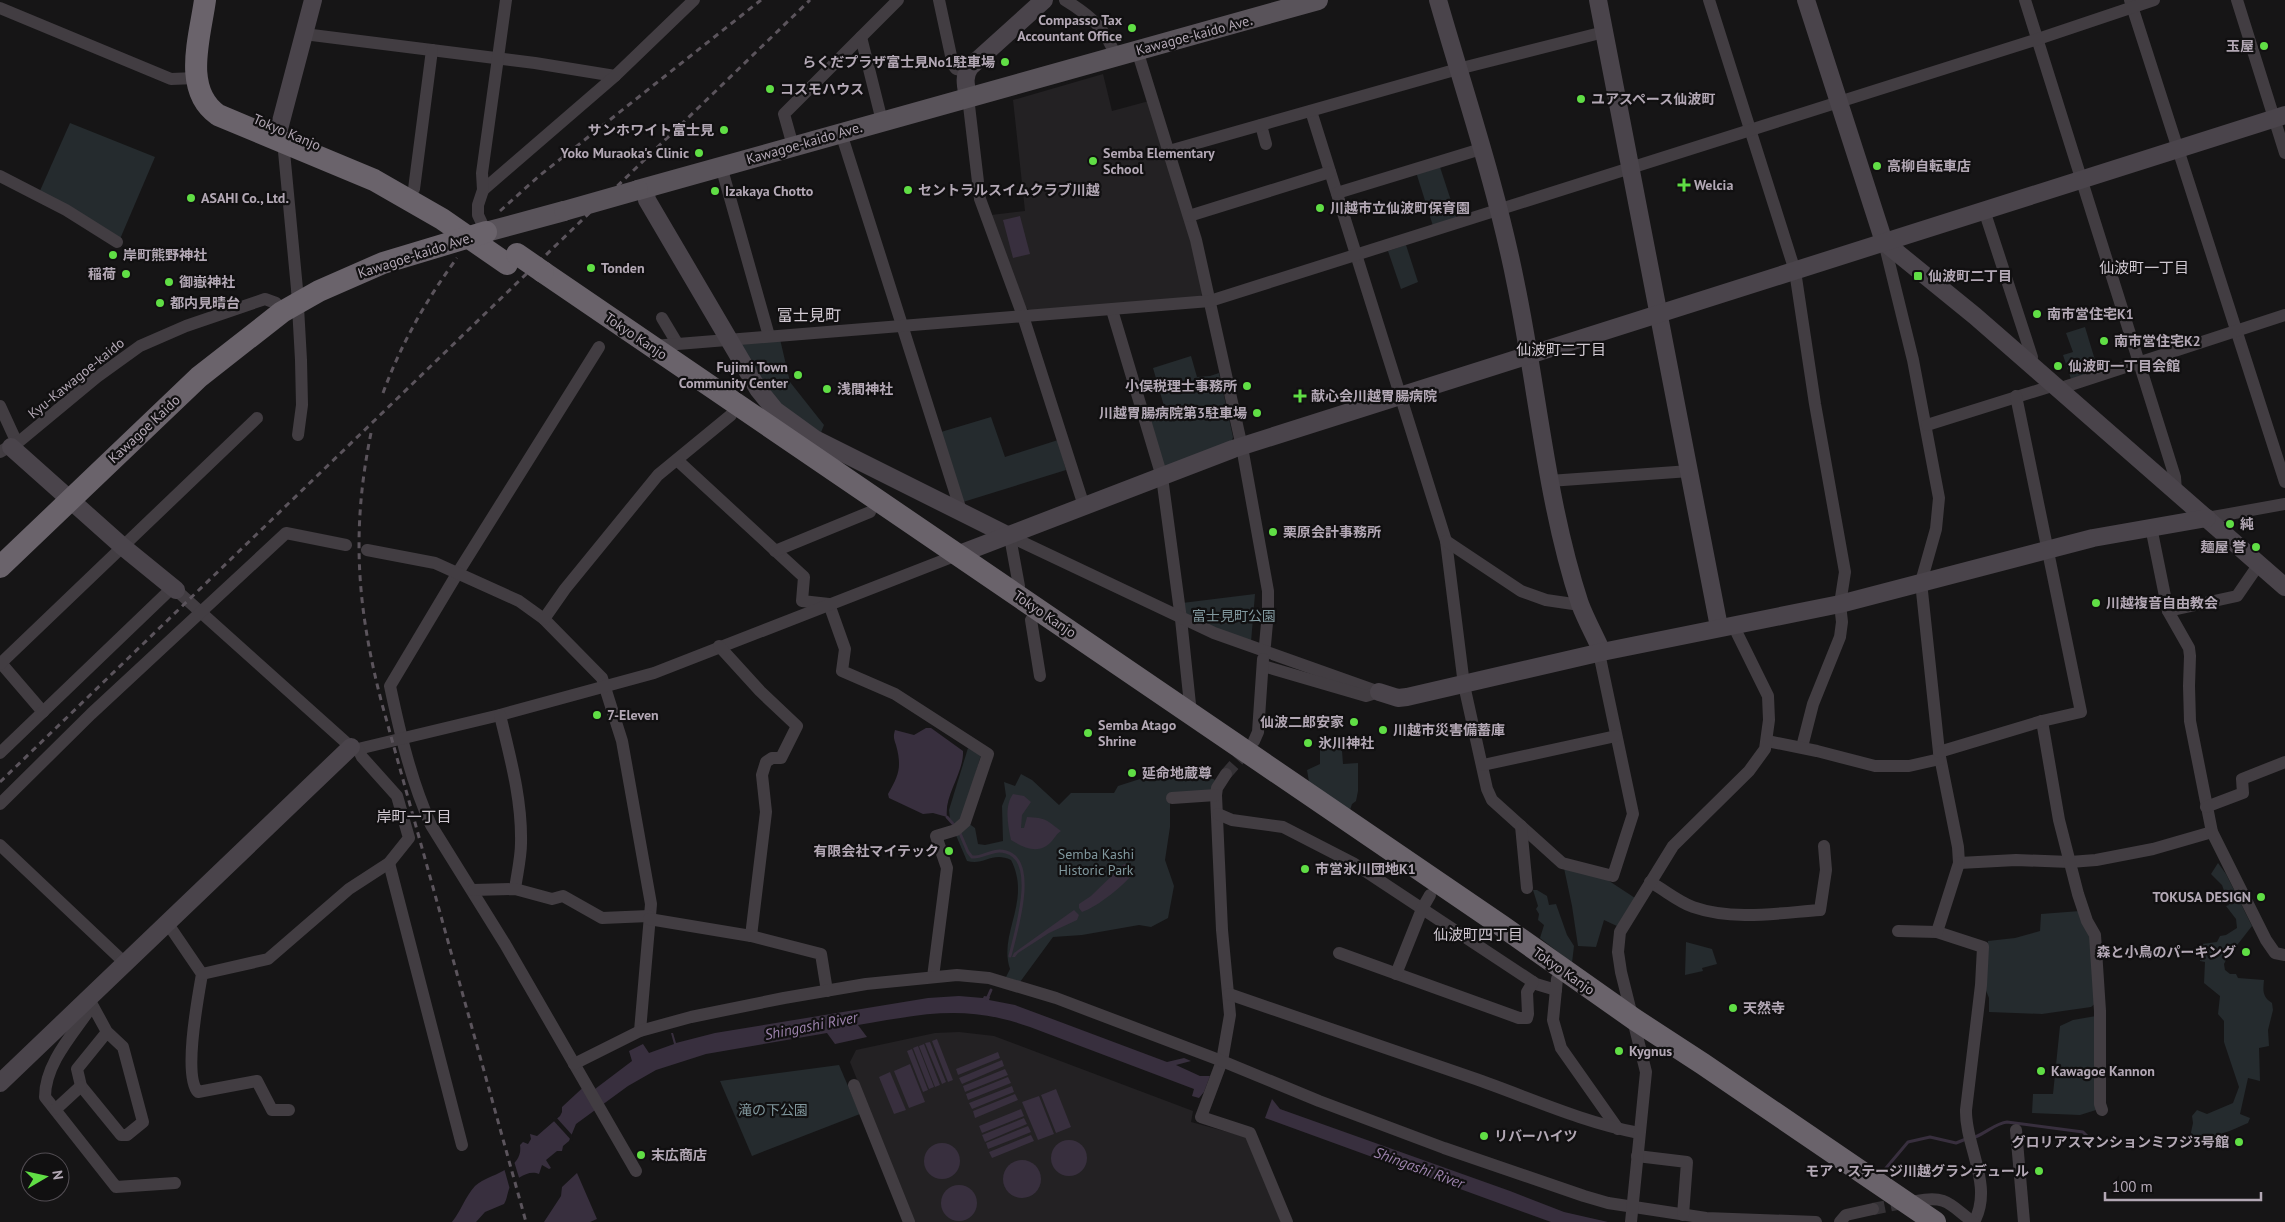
<svg xmlns="http://www.w3.org/2000/svg" width="2285" height="1222" viewBox="0 0 2285 1222" font-family="'PT Sans','Noto Sans JP',sans-serif">
<rect width="100%" height="100%" fill="#161516"/>
<g fill="#232123">
<polygon points="1103,74 1112,111 1149,101 1192,244 1203,293 1198,299 1030,311 1024,306 991,215 1025,211 1013,100"/>
<polygon points="959,1032 994,1036 1193,1111 1191,1122 1246,1137 1281,1222 914,1222 850,1062 856,1050 935,1033"/>
</g>
<g fill="#252b2e">
<polygon points="70,123 155,157 120,239 39,193"/>
<polygon points="1439,164 1457,219 1433,226 1416,172"/>
<polygon points="1406,245 1418,282 1401,289 1388,251"/>
<polygon points="2085,327 2098,370 2071,379 2063,355 2073,352 2066,333"/>
<polygon points="780,339 790,382 824,425 820,435 778,405 741,345 744,342"/>
<polygon points="1191,356 1197,377 1210,376 1219,373 1233,437 1231,444 1165,470 1146,411 1164,406 1153,368"/>
<polygon points="991,417 1005,457 1058,440 1066,470 963,502 941,432"/>
<polygon points="1255,594 1251,642 1184,615 1182,603"/>
<polygon points="1320,737 1341,737 1343,764 1358,763 1358,791 1356,801 1352,804 1350,810 1309,782 1307,770 1320,764"/>
<polygon points="968,748 981,755 963,817 956,825 950,819 949,810"/>
<path d="M1192 768 1215 780 1212 790 1170 803V827L1165 860 1174 886 1168 918 1151 927 1139 925 1082 935 1053 937 1020 982 1006 977 1010 969C998 934 1032 901 1011 860 992 851 984 866 967 861L955 833 968 823 975 828 978 844 985 845 1003 841 1002 806 1006 796 1004 782 1015 786 1021 774 1032 780 1059 805 1071 793H1114L1118 786 1143 778 1147 780Z"/>
<path d="M2218 863 2226 874 2252 926 2227 958 2224 964 2225 970 2230 974H2236L2238 978 2264 980C2263 990 2262 997 2272 1003L2273 1010 2268 1030 2269 1046 2259 1048 2260 1081 2248 1078 2240 1114 2250 1118 2248 1123C2230 1131 2211 1140 2190 1137L2193 1123 2192 1116 2197 1110 2207 1114 2233 1103 2239 1087 2224 1042V1021L2218 1014 2220 996 2204 983 2205 962 2200 961 2202 944 2217 942 2220 936 2226 935 2237 928 2236 919 2226 906 2229 905 2222 885 2211 874Z"/>
<polygon points="1564,868 1603,877 1635,898 1619,927 1604,920 1596,947 1578,946 1572,906"/>
<polygon points="1533,890 1537,890 1547,896 1549,905 1556,904 1567,935 1574,946 1572,963 1540,938 1544,925 1538,920 1539,914 1536,909 1538,906"/>
<polygon points="2080,911 2091,937 2096,1003 2091,1007 2042,1014 1989,1012 1989,998 1983,983 1988,941 2015,938 2040,931 2041,914"/>
<polygon points="1686,942 1712,949 1717,964 1702,968 1703,971 1685,975"/>
<polygon points="2096,1016 2096,1110 2080,1115 2032,1113 2033,1094 2053,1094 2060,1026 2073,1020"/>
<polygon points="839,1065 860,1114 752,1156 720,1081"/>
</g>
<g fill="#382f3e">
<polygon points="1020,216 1030,254 1013,258 1003,220"/>
<path d="M926 728H931L963 751C964 773 944 795 947 817L933 813 923 814 889 798 888 794C899 775 902 767 896 745 894 739 893 737 895 730L914 735Z"/>
<path d="M1013 794 1024 796 1031 802 1022 815 1021 828H1024L1027 817C1047 818 1046 820 1061 831 1056 834 1055 838 1051 842 1039 855 1024 848 1011 840 1008 826 1004 806 1013 794Z"/>
<path d="M1124 864 1132 866 1134 872C1125 885 1097 907 1082 912L1079 908V904L1091 896Z"/>
<polygon points="1074,910 1079,915 1077,920 1049,933 1018,953 1015,957 1012,957 1014,953"/>
<path d="M959 996 983 998 984 996 990 997 989 1000 1015 1005 1167 1062 1184 1058 1191 1061 1176 1065 1200 1076H1210L1204 1092 1199 1098 1192 1096 1194 1089 1030 1027C966 1004 923 1014 858 1025L867 1037 835 1044 827 1033 706 1054 656 1070 628 1086 576 1124 569 1141 563 1146 562 1151H557L546 1160 551 1168 549 1169 542 1165 539 1174C529 1169 514 1179 509 1189 507 1195 507 1199 504 1204L485 1212 476 1222H452C461 1211 465 1197 475 1186 487 1174 524 1171 520 1145L523 1142 528 1144 531 1139 530 1134 537 1136 560 1116 562 1112V1107L590 1081 595 1089 632 1061 629 1051 643 1044 649 1053 674 1044 671 1033H673L676 1043 715 1033 928 998Z"/>
<polygon points="937,1039 953,1080 948,1082 932,1041"/>
<polygon points="930,1042 946,1082 942,1084 925,1043"/>
<polygon points="924,1044 940,1085 935,1087 919,1046"/>
<polygon points="918,1046 934,1087 929,1089 913,1048"/>
<polygon points="912,1049 928,1090 923,1092 907,1051"/>
<polygon points="998,1052 1000,1058 958,1075 956,1069"/>
<polygon points="1002,1060 1004,1066 962,1084 959,1078"/>
<polygon points="910,1064 925,1102 909,1108 894,1071"/>
<polygon points="1005,1069 1008,1075 965,1092 963,1086"/>
<polygon points="890,1072 906,1110 894,1114 879,1077"/>
<polygon points="1008,1077 1011,1083 968,1100 966,1094"/>
<polygon points="1012,1086 1014,1092 972,1109 969,1103"/>
<polygon points="1056,1089 1071,1127 1056,1133 1041,1095"/>
<polygon points="1015,1094 1018,1100 975,1118 973,1111"/>
<polygon points="1039,1096 1054,1134 1038,1140 1022,1102"/>
<polygon points="1272,1099 1280,1109 1510,1191 1564,1212 1608,1222 1551,1222 1265,1118"/>
<polygon points="1021,1109 1024,1116 982,1133 979,1126"/>
<polygon points="1024,1118 1027,1124 985,1142 982,1135"/>
<polygon points="1028,1126 1031,1132 988,1149 986,1143"/>
<polygon points="1031,1135 1034,1141 992,1158 989,1152"/>
<circle cx="1069" cy="1158" r="18"/>
<circle cx="942" cy="1161" r="18"/>
<circle cx="1022" cy="1179" r="19"/>
<polygon points="577,1173 597,1219 590,1222 544,1222 561,1196 562,1187"/>
<circle cx="959" cy="1203" r="18"/>
</g>
<g fill="#161516">
<polygon points="555,1116 573,1136 572,1141 552,1119"/>
<polygon points="513,1158 520,1181 512,1189 511,1193 504,1168"/>
</g>
<g fill="none" stroke-linecap="round" stroke-linejoin="round">
<g stroke="#382f3e" stroke-width="3">
<polyline points="947,817 955,826"/>
<path d="M959 831 968 852 972 857C984 858 992 848 1006 852 1039 861 1015 934 1010 956"/>
<polyline points="987,999 991,990"/>
<path d="M1975 1137C1986 1133 1996 1123 2007 1122L2083 1132 2092 1141"/>
<polyline points="1881,1174 1908,1142 1930,1137 1956,1143 1966,1139"/>
</g>
<g stroke="#353236" stroke-width="12" stroke-dasharray="12 6" stroke-linecap="butt">
<polyline points="1226,774 1249,748"/>
<polyline points="1873,1209 1908,1202"/>
</g>
<g stroke="#423d42" stroke-width="12">
<polyline points="939,0 953,65 956,69 967,72"/>
<path d="M1065 0C1088 14 1107 29 1115 56"/>
<polyline points="1709,0 1795,271 1815,404 1845,572 1840,604 1842,622 1840,637 1813,704 1802,747"/>
<polyline points="2025,0 2175,477 2176,492"/>
<polyline points="2130,0 2285,482"/>
<polyline points="2237,0 2285,153"/>
<polyline points="0,8 171,79 196,78"/>
<polyline points="304,34 535,63 615,76"/>
<polyline points="861,37 882,121"/>
<polyline points="1137,50 1196,240 1242,447 1268,591 1268,612 1265,645"/>
<polyline points="968,97 980,199 1023,316 1084,506"/>
<polyline points="1311,111 1446,541 1464,685 1487,789 1492,800 1562,863 1613,876 1633,814 1599,653"/>
<polyline points="1261,125 1266,144"/>
<polyline points="841,133 962,514"/>
<polyline points="283,141 297,289 301,360 302,405 298,435"/>
<polyline points="793,146 784,114 898,0"/>
<polyline points="1169,151 1458,69 1604,32"/>
<polyline points="721,166 769,336"/>
<polyline points="0,176 66,210 117,242"/>
<polyline points="414,189 432,50"/>
<polyline points="483,190 615,76 694,0"/>
<polyline points="1337,193 1481,149"/>
<polyline points="1984,210 2032,357 2031,364"/>
<polyline points="1189,216 1330,172"/>
<polyline points="486,232 478,215 478,205 483,190 482,173 506,0"/>
<polyline points="1884,242 1913,360 1939,498 1936,529 1921,582 1939,752 1958,847 1959,863 2016,860 2070,862 2096,860 2153,849 2212,832"/>
<polyline points="1112,310 1162,477 1181,619 1191,714"/>
<polyline points="662,318 677,343"/>
<polyline points="653,346 1210,301 2038,39 2154,0"/>
<path d="M599 347 457 574 390 686C400 733 411 781 431 825L505 944 636 1171"/>
<polyline points="2058,389 2285,315"/>
<polyline points="0,406 17,443"/>
<polyline points="1927,425 2055,385"/>
<polyline points="0,452 21,440 97,377 140,346 186,326 265,299 276,303 282,312"/>
<polyline points="677,460 804,577 802,601 829,604 845,649 842,671 895,694 988,754 965,822 956,830 936,836 947,868 933,977"/>
<polyline points="1549,481 1690,471"/>
<polyline points="2207,518 2285,504"/>
<polyline points="2151,527 2168,611 2189,648 2190,656 2189,686 2190,721 2212,832 2266,940 2275,953 2285,955"/>
<polyline points="1007,535 1214,633 1379,692"/>
<polyline points="1010,537 1019,586 1018,596"/>
<polyline points="1446,541 1521,591 1546,600 1580,605"/>
<polyline points="367,550 435,563 519,601 544,619 602,678 622,741 651,904 640,1031"/>
<polyline points="775,551 870,512"/>
<polyline points="176,590 351,747 358,749 500,715 654,673 957,555"/>
<polyline points="2168,611 2237,596 2259,564"/>
<polyline points="544,619 565,589 658,475 731,415"/>
<polyline points="1031,620 1040,676"/>
<polyline points="719,646 760,691 797,726 781,758 772,758 766,762 762,775 766,812 751,936"/>
<polyline points="0,662 43,712"/>
<polyline points="0,664 257,418"/>
<polyline points="1263,666 1366,696 1379,692"/>
<path d="M500 715C510 757 522 799 521 843 521 858 517 874 515 889"/>
<polyline points="2042,721 2059,820 2078,894 2087,921 2095,935 2100,1011 2100,1104 2102,1110"/>
<polyline points="1254,741 1258,732 1263,659"/>
<polyline points="1767,741 1817,751 1875,766 1909,766 1940,759"/>
<polyline points="1939,752 2042,721 2081,712 2016,396"/>
<polyline points="0,753 172,588"/>
<polyline points="1483,765 1616,736"/>
<polyline points="1226,774 1217,788 1216,795 1222,930 1230,1015 1222,1061 1201,1117 1250,1133 1287,1222"/>
<polyline points="1172,798 1216,795"/>
<polyline points="0,804 91,714 286,533 346,545"/>
<polyline points="2206,807 2243,793 2242,779 2285,762"/>
<polyline points="1218,814 1232,820 1283,827 1353,863 1536,984 1556,990"/>
<polyline points="1521,826 1527,888"/>
<polyline points="0,845 126,964"/>
<polyline points="389,863 462,1145"/>
<path d="M1650 882C1665 890 1677 901 1693 907 1733 921 1779 913 1820 910L1826 870 1824 846"/>
<polyline points="473,890 515,889 552,899 563,896 602,918 649,916"/>
<polyline points="649,919 751,936 821,954 827,991"/>
<path d="M168 924 202 974C198 997 183 1076 198 1092L257 1081 272 1110H289"/>
<path d="M1898 931 1937 932 1983 947 1981 985 1966 1110C1965 1146 1994 1186 1974 1222"/>
<polyline points="1937,932 1959,863"/>
<polyline points="1339,953 1519,1018 1527,1018 1528,1014 1527,992 1533,982"/>
<polyline points="202,974 268,959 349,889 389,863 409,838 397,796 362,757 358,749"/>
<polyline points="1396,974 1422,909 1430,895"/>
<polyline points="1557,979 1553,1020 1561,1048 1618,1129"/>
<path d="M1229 994C1310 1022 1392 1050 1473 1078 1528 1097 1581 1122 1639 1133"/>
<polyline points="89,999 107,1032 123,1047 143,1122 127,1135 121,1135 81,1086 77,1069 107,1032"/>
<path d="M92 1006C74 1033 45 1063 45 1097L116 1187 175 1183"/>
<polyline points="574,1064 640,1031 691,1017 784,998 866,984 957,975 989,978 1056,998 1222,1061 1319,1101 1444,1148 1584,1196 1608,1203 1706,1218 1816,1222"/>
<polyline points="854,1085 909,1222"/>
<polyline points="56,1109 81,1086"/>
<polyline points="2016,1130 2024,1222"/>
<polyline points="1637,1156 1687,1162 1683,1215"/>
<path d="M1917 1201C1947 1195 1950 1205 1973 1222"/>
<polyline points="1631,1222 1646,1072 1621,972 1618,952 1620,932 1673,846 1749,771 1765,749 1769,720 1768,696 1733,625"/>
<polyline points="1840,1222 1846,1215 1873,1209"/>
</g>
<g stroke="#4a444b" stroke-width="18">
<path d="M1438 0C1465 94 1497 188 1516 285 1538 391 1546 501 1580 604 1586 620 1595 636 1602 652"/>
<polyline points="1598,0 1719,627"/>
<polyline points="1806,0 1884,242 1975,316 2285,587"/>
<path d="M968 97C966 86 963 77 970 67L1044 0"/>
<polyline points="279,129 313,0"/>
<polyline points="645,188 647,200 758,389 775,410 815,439 1007,535"/>
<polyline points="11,447 122,546 176,590"/>
<polyline points="957,555 1233,449 2285,115"/>
<polyline points="1379,692 1398,698 1407,697 1602,652 1840,604 2093,538 2207,518"/>
<polyline points="0,1083 351,747"/>
</g>
<g stroke="#59535a" stroke-width="20">
<polyline points="638,190 1318,0"/>
<polyline points="486,232 564,211"/>
</g>
<g stroke="#6a636b" stroke-width="22">
<path d="M205 0C200 37 182 90 218 115L374 180 442 219 507 264"/>
<polyline points="543,272 1502,926 1634,1019 1703,1064 1935,1222"/>
<polyline points="0,567 199,377 282,312 319,291 383,263 486,232"/>
</g>
<g stroke="#5b545c" stroke-width="3" stroke-dasharray="6 5" stroke-linecap="butt">
<polyline points="500,211 539,176 761,0"/>
<path d="M383 393C401 344 426 300 457 258"/>
<path d="M371 433C351 531 357 608 382 704L526 1222"/>
<polyline points="0,782 810,0"/>
</g>
<polyline stroke="#59535a" stroke-width="20" points="564,211 638,190"/>
<polyline stroke="#6a636b" stroke-width="22" points="517,254 543,272"/>
</g>
<g fill="#60de45" stroke="#111011" stroke-width="2">
<circle cx="1132" cy="28" r="5"/>
<circle cx="2264" cy="46" r="5"/>
<circle cx="1005" cy="62" r="5"/>
<circle cx="770" cy="89" r="5"/>
<circle cx="1581" cy="99" r="5"/>
<circle cx="724" cy="130" r="5"/>
<circle cx="699" cy="153" r="5"/>
<circle cx="1093" cy="161" r="5"/>
<circle cx="1877" cy="166" r="5"/>
<path d="M1681.5 177.5h5v5h5v5h-5v5h-5v-5h-5v-5h5z"/>
<circle cx="908" cy="190" r="5"/>
<circle cx="715" cy="191" r="5"/>
<circle cx="191" cy="198" r="5"/>
<circle cx="1320" cy="208" r="5"/>
<circle cx="113" cy="255" r="5"/>
<circle cx="591" cy="268" r="5"/>
<circle cx="126" cy="274" r="5"/>
<rect x="1913" y="271" width="10" height="10" rx="2.5"/>
<circle cx="169" cy="282" r="5"/>
<circle cx="160" cy="303" r="5"/>
<circle cx="2037" cy="314" r="5"/>
<circle cx="2104" cy="341" r="5"/>
<circle cx="2058" cy="366" r="5"/>
<circle cx="798" cy="375" r="5"/>
<circle cx="1247" cy="386" r="5"/>
<circle cx="827" cy="389" r="5"/>
<path d="M1297.5 388.5h5v5h5v5h-5v5h-5v-5h-5v-5h5z"/>
<circle cx="1257" cy="413" r="5"/>
<circle cx="2230" cy="524" r="5"/>
<circle cx="1273" cy="532" r="5"/>
<circle cx="2256" cy="547" r="5"/>
<circle cx="2096" cy="603" r="5"/>
<circle cx="597" cy="715" r="5"/>
<circle cx="1354" cy="722" r="5"/>
<circle cx="1383" cy="730" r="5"/>
<circle cx="1088" cy="733" r="5"/>
<circle cx="1308" cy="743" r="5"/>
<circle cx="1132" cy="773" r="5"/>
<circle cx="949" cy="851" r="5"/>
<circle cx="1305" cy="869" r="5"/>
<circle cx="2261" cy="897" r="5"/>
<circle cx="2246" cy="952" r="5"/>
<circle cx="1733" cy="1008" r="5"/>
<circle cx="1619" cy="1051" r="5"/>
<circle cx="2041" cy="1071" r="5"/>
<circle cx="1484" cy="1136" r="5"/>
<circle cx="2239" cy="1142" r="5"/>
<circle cx="641" cy="1155" r="5"/>
<circle cx="2039" cy="1171" r="5"/>
</g>
<g text-anchor="middle" stroke-width="4.5" stroke-linejoin="round" paint-order="stroke">
<g font-size="14" font-weight="bold" fill="#b3a8b5" stroke="#111011" text-anchor="start">
<text x="1122" y="25" text-anchor="end">Compasso Tax<tspan x="1122" dy="16">Accountant Office</tspan></text>
<text x="2254" y="51" text-anchor="end">玉屋</text>
<text x="995" y="67" text-anchor="end">らくだプラザ富士見No1駐車場</text>
<text x="780" y="94">コスモハウス</text>
<text x="1591" y="104">ユアスペース仙波町</text>
<text x="714" y="135" text-anchor="end">サンホワイト富士見</text>
<text x="689" y="158" text-anchor="end">Yoko Muraoka's Clinic</text>
<text x="1103" y="158">Semba Elementary<tspan x="1103" dy="16">School</tspan></text>
<text x="1887" y="171">高柳自転車店</text>
<text x="1694" y="190">Welcia</text>
<text x="918" y="195">セントラルスイムクラブ川越</text>
<text x="725" y="196">Izakaya Chotto</text>
<text x="201" y="203">ASAHI Co., Ltd.</text>
<text x="1330" y="213">川越市立仙波町保育園</text>
<text x="123" y="260">岸町熊野神社</text>
<text x="601" y="273">Tonden</text>
<text x="116" y="279" text-anchor="end">稲荷</text>
<text x="1928" y="281">仙波町二丁目</text>
<text x="179" y="287">御嶽神社</text>
<text x="170" y="308">都内見晴台</text>
<text x="2047" y="319">南市営住宅K1</text>
<text x="2114" y="346">南市営住宅K2</text>
<text x="2068" y="371">仙波町一丁目会館</text>
<text x="788" y="372" text-anchor="end">Fujimi Town<tspan x="788" dy="16">Community Center</tspan></text>
<text x="1237" y="391" text-anchor="end">小俣税理士事務所</text>
<text x="837" y="394">浅間神社</text>
<text x="1311" y="401">献心会川越胃腸病院</text>
<text x="1247" y="418" text-anchor="end">川越胃腸病院第3駐車場</text>
<text x="2240" y="529">純</text>
<text x="1283" y="537">栗原会計事務所</text>
<text x="2246" y="552" text-anchor="end">麺屋 誉</text>
<text x="2106" y="608">川越複音自由教会</text>
<text x="607" y="720">7-Eleven</text>
<text x="1344" y="727" text-anchor="end">仙波二郎安家</text>
<text x="1098" y="730">Semba Atago<tspan x="1098" dy="16">Shrine</tspan></text>
<text x="1393" y="735">川越市災害備蓄庫</text>
<text x="1318" y="748">氷川神社</text>
<text x="1142" y="778">延命地蔵尊</text>
<text x="939" y="856" text-anchor="end">有限会社マイテック</text>
<text x="1315" y="874">市営氷川団地K1</text>
<text x="2251" y="902" text-anchor="end">TOKUSA DESIGN</text>
<text x="2236" y="957" text-anchor="end">森と小鳥のパーキング</text>
<text x="1743" y="1013">天然寺</text>
<text x="1629" y="1056">Kygnus</text>
<text x="2051" y="1076">Kawagoe Kannon</text>
<text x="1494" y="1141">リバーハイツ</text>
<text x="2229" y="1147" text-anchor="end">グロリアスマンションミフジ3号館</text>
<text x="651" y="1160">末広商店</text>
<text x="2029" y="1176" text-anchor="end">モア・ステージ川越グランデュール</text>
</g>
<g font-size="14" fill="#b3a8b5" stroke="#111011">
<text transform="translate(1194 35) rotate(-15)" y="5">Kawagoe-kaido Ave.</text>
<text transform="translate(287 132) rotate(23)" y="5">Tokyo Kanjo</text>
<text transform="translate(804 143) rotate(-16)" y="5">Kawagoe-kaido Ave.</text>
<text transform="translate(415 255) rotate(-18)" y="5">Kawagoe-kaido Ave.</text>
<text transform="translate(636 336) rotate(34)" y="5">Tokyo Kanjo</text>
<text transform="translate(76 378) rotate(-39)" y="5">Kyu-Kawagoe-kaido</text>
<text transform="translate(144 429) rotate(-43)" y="5">Kawagoe Kaido</text>
<text transform="translate(1045 614) rotate(34)" y="5">Tokyo Kanjo</text>
<text transform="translate(1564 971) rotate(35)" y="5">Tokyo Kanjo</text>
</g>
<g font-size="14" fill="#81989e" stroke="#111011">
<text x="1234" y="621">富士見町公園</text>
<text x="1096" y="859">Semba Kashi<tspan x="1096" dy="16">Historic Park</tspan></text>
<text x="773" y="1115">滝の下公園</text>
</g>
<g font-size="15" fill="#d1c9d2" stroke="#111011">
<text x="2144" y="273">仙波町一丁目</text>
<text x="1561" y="355">仙波町二丁目</text>
<text x="414" y="822">岸町一丁目</text>
<text x="1478" y="940">仙波町四丁目</text>
</g>
<g font-size="15" font-style="italic" fill="#9d83ad" stroke="#111011">
<text transform="translate(811 1026) rotate(-11)" y="5">Shingashi River</text>
<text transform="translate(1419 1168) rotate(20)" y="5">Shingashi River</text>
</g>
<g font-size="16" fill="#d1c9d2" stroke="#111011">
<text x="809" y="321">富士見町</text>
</g>
</g>
<g transform="translate(45 1177) rotate(81)"><circle r="24" fill="#111011" stroke="#524d53"/>
<path d="M0-4L9 19L0 12L-9 19Z" fill="#60de45"/>
<text y="-8" font-size="14" font-weight="bold" text-anchor="middle" fill="#b3a8b5">N</text>
</g>
<path d="M2105 1192v8h156v-8" fill="none" stroke="#b3a8b5" stroke-width="2.5"/>
<text x="2112" y="1192" font-size="15" fill="#b3a8b5" stroke="#111011" stroke-width="4" paint-order="stroke">100 m</text>
</svg>
